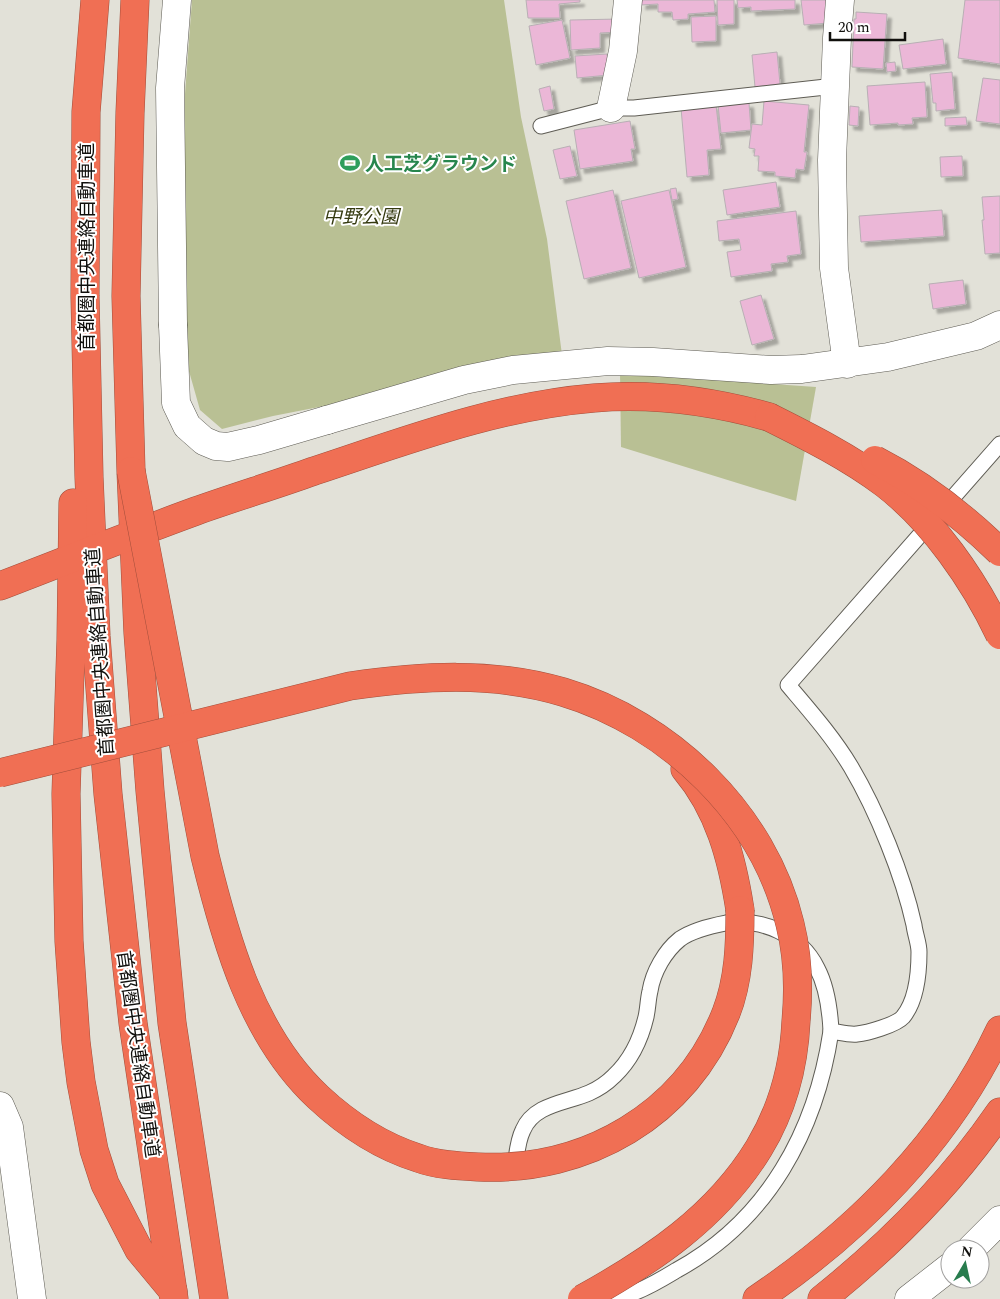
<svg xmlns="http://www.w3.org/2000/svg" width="1000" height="1299" viewBox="0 0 1000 1299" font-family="Spectral,'Noto Sans JP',serif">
<defs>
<filter id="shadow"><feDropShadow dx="4.5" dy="4.5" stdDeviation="1" flood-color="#0004"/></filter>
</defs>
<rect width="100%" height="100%" fill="#e2e1d8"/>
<g fill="#b9c094">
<polygon points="192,0 504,0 521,117 547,239 562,355 534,356 474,364 406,390 273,416 222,429 200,410 185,357 182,218 185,94"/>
<polygon points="620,373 816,387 796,501 621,447"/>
</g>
<g fill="#ebb7d7" stroke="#b8afb4" filter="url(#shadow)">
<polygon points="526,0 580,0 580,2 559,4 560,18 528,18"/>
<polygon points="642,0 714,0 715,12 688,14 688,19 673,20 672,12 658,12 658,4 641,5"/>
<polygon points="717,0 734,0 734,24 718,25"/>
<polygon points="737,0 795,0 795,9 751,11 751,7 738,8"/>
<polygon points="801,0 827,0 829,23 804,25"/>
<polygon points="965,0 1000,0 1000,64 958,58"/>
<polygon points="856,12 887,14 883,69 852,67 854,19 856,19"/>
<polygon points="716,16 716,41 692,42 691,17"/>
<polygon points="619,19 619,32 600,33 600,48 571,50 570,20"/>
<polygon points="562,20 570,58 536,65 529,26"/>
<polygon points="943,39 946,64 903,69 899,45"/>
<polygon points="777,52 780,84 755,87 752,55"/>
<polygon points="607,54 609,75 577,78 575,56"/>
<polygon points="895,62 896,71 887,72 886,63"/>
<polygon points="952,72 955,109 936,111 936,103 933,103 930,74"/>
<polygon points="983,78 1000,80 1000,124 976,121"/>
<polygon points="925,82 927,117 912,118 913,124 898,125 898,123 870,125 867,86"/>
<polygon points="550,86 554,109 544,111 539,89"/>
<polygon points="764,101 809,105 804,152 807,152 804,170 796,169 795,178 775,176 775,172 758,171 759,156 754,156 755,149 749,148 752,124 762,125"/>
<polygon points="749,103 751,130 721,133 718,105"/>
<polygon points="716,105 721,149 707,150 709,175 687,177 681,108"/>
<polygon points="850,106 859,107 858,126 849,125"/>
<polygon points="966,117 967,125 945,126 945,118"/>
<polygon points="630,121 635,149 631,149 633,161 580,169 574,130"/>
<polygon points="570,146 577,176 560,179 553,150"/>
<polygon points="962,156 963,176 941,177 940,157"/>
<polygon points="776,182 780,207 727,215 723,190"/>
<polygon points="676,188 678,199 672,200 670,189"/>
<polygon points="613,190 631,268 584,279 566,201"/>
<polygon points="669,190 686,267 639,278 621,201"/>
<polygon points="1000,196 1000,253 985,254 982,220 984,220 982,197"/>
<polygon points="942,210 944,236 861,242 859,216"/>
<polygon points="796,211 801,254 787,256 788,262 771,264 772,271 731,277 727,252 741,250 739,239 719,241 717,221"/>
<polygon points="963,280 966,304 933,309 929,284"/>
<polygon points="761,295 774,339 752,345 740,301"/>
</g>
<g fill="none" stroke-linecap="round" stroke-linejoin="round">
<defs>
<g id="lane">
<polyline points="541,126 611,108 634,108 835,86"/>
<path d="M515 1167C517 1155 517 1142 523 1130 534 1104 566 1103 589 1093 598 1089 608 1082 614 1076 631 1060 641 1038 646 1017 648 1008 648 999 650 991 653 972 665 951 680 939 693 930 710 926 726 923 762 918 800 934 817 968 827 987 830 1010 831 1031 839 1032 849 1035 857 1034 867 1033 896 1025 903 1017 917 1000 919 972 919 952 919 943 915 934 914 925 903 875 877 811 851 767 833 737 810 711 788 685L1000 444"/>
<path d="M600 1299C610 1298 621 1297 630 1294 646 1289 662 1279 677 1270 768 1220 816 1131 831 1031"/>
</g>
<g id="street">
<polyline points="840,0 837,38 832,160 834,268 847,364"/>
<polyline points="611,108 623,51 628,0"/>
<polyline points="173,325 170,88 177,0"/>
<polyline points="327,420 464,380 513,370 608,361 653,362 771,370 802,369 888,357 976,336 1000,325"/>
<polyline points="0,1106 9,1127 32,1299"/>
<polyline points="971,1249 1000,1220"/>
<polyline points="909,1299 950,1267"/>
</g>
<polyline id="secondary" points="173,325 176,403 187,426 204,441 216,446 228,447 259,440 327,420"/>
<g id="highway">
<polyline points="95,0 86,112 85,296 89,477 96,636 108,794 133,1023 174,1299"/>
<polyline points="135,0 130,113 126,296 131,471 138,633 150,791 172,1023 214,1299"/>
<polyline points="73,503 71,640 66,794 69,941 76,1042 81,1082 94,1150 105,1184 139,1250 173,1291"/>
<path d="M0 586C65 561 130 535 196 511 235 497 275 485 314 471 405 441 497 406 594 398 654 393 712 401 769 417"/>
<path d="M685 769C719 809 732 858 740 910"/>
<path d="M757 1299C858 1231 948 1141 1000 1030"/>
<path d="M822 1299C891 1244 950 1185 1000 1112"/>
</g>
</defs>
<use href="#lane" stroke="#5e5c54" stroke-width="17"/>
<use href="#street" stroke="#5e5c54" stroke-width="29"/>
<use href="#secondary" stroke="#5e5c54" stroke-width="29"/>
<use href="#highway" stroke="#a24e3b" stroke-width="29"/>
<use href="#lane" stroke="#fff" stroke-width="15"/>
<use href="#street" stroke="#fff" stroke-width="28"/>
<use href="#secondary" stroke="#fff" stroke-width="28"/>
<use href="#highway" stroke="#f06f54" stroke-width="28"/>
<defs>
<g id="highway-bridge">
<path d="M769 417C809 437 849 457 885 484 933 521 974 580 1000 635"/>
<path d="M875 460C922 484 963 516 1000 552"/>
<path d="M131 471 205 856C226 942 252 1035 318 1097 347 1124 380 1146 418 1158 437 1165 458 1166 478 1167 586 1172 686 1115 726 1013 739 980 740 944 740 910"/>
<path d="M0 773 350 686C421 676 493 671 563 692 670 724 764 815 790 924 798 956 799 989 796 1021 794 1065 782 1110 759 1148 717 1217 651 1261 582 1299"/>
</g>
</defs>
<use href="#highway-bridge" stroke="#a24e3b" stroke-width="29" stroke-linecap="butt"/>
<use href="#highway-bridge" stroke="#f06f54" stroke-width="28"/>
</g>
<defs>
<symbol id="stadium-bare" viewBox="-9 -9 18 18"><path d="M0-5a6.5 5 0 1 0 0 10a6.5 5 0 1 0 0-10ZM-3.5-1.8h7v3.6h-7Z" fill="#2e9e5b" stroke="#fff" stroke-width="2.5" paint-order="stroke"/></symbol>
</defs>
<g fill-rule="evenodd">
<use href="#stadium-bare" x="336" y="149" width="28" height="28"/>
</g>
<g text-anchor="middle" stroke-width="4" stroke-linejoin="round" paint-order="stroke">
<g font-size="19" font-weight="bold" fill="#27864d" stroke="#fff" text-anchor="start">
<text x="365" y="170">人工芝グラウンド</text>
</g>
<g font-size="19" font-style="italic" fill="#353a10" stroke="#fff">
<text x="361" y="223">中野公園</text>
</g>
<g font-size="19" fill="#11100d" stroke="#fff">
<text transform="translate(86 247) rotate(-90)" y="7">首都圏中央連絡自動車道</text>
<text transform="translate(99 652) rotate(-94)" y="7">首都圏中央連絡自動車道</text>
<text transform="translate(139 1054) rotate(82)" y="7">首都圏中央連絡自動車道</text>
</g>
</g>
<g transform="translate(965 1264) rotate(9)"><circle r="24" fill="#ffffff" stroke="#a09f9e"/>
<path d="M0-4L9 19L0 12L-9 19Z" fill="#287c4e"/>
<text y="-8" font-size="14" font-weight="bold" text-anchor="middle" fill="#11100d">N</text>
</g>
<path d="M830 32v8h75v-8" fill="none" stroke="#11100d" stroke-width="2.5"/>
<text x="838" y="32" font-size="15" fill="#11100d" stroke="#ffffff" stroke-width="4" paint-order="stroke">20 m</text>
</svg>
